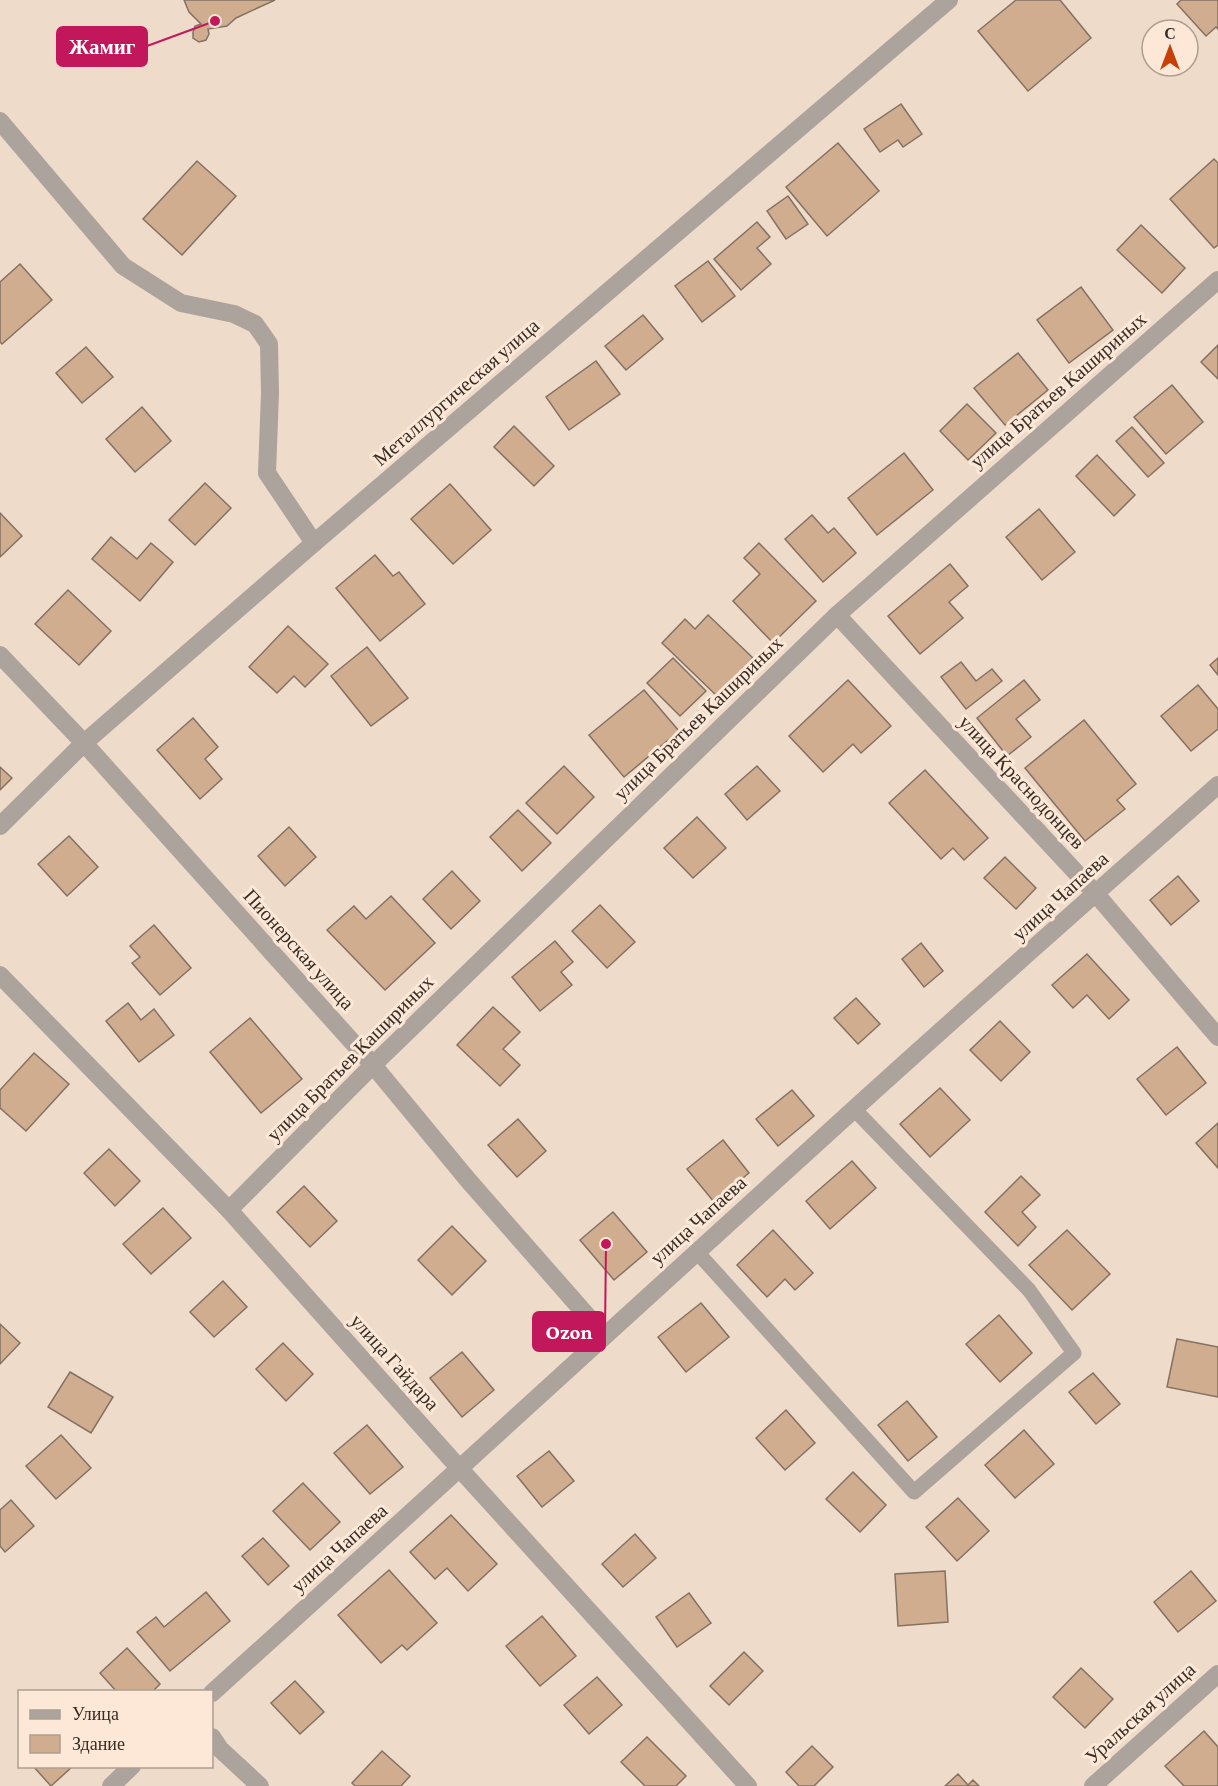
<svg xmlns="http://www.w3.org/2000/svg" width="1218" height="1786" viewBox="0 0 1218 1786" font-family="'Crimson Pro',serif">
<rect width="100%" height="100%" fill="#efdbca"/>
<g fill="#d0ad8f" stroke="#837263" stroke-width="1.5">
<polygon points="184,0 275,0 236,18 227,26 208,29 209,34 206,40 199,42 193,38 193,32 195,26 201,24 189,12"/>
<polygon points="1016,0 1060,0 1091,38 1028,91 978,31"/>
<polygon points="1181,0 1218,0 1218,29 1216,27 1206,36 1177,4"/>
<polygon points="901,104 922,134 903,147 898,140 880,152 864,129"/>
<polygon points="838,143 879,191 827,236 786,187"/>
<polygon points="1214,159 1218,163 1218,245 1214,248 1170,199"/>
<polygon points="197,161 236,196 182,255 143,219"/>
<polygon points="788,196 808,224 786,239 767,211"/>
<polygon points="757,222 770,237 757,248 771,264 741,290 714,259"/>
<polygon points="1141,225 1185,268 1162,293 1117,250"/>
<polygon points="708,261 735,296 702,322 675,286"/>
<polygon points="20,264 52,300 2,344 0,342 0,282"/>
<polygon points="1081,287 1113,330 1069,363 1037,320"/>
<polygon points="643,315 663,339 626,370 605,346"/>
<polygon points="1218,345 1218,379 1201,362"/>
<polygon points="86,347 113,377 82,403 56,373"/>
<polygon points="1018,353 1048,390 1005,425 974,388"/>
<polygon points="596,361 620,394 569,430 546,397"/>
<polygon points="1172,385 1203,422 1166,454 1134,417"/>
<polygon points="967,404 996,433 968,460 940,431"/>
<polygon points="142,407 171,441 135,472 106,439"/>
<polygon points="514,426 554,466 534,486 494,447"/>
<polygon points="1132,427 1164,463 1148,477 1116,441"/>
<polygon points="904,453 933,490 877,535 848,498"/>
<polygon points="1097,455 1135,495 1114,516 1076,476"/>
<polygon points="205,483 231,508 195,545 169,520"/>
<polygon points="450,484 491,530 453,564 411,519"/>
<polygon points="1039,509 1075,552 1042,580 1006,537"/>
<polygon points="0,513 22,536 0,557"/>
<polygon points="812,515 828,533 834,528 856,553 823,582 785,539"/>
<polygon points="111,537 137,559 151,543 173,562 140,601 92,559"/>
<polygon points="759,543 816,601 773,643 733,601 760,574 744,558"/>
<polygon points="375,555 393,576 399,572 425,604 380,641 336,588"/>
<polygon points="950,564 968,586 949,602 963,618 920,654 888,616"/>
<polygon points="68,590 111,631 79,665 35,624"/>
<polygon points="708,615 753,658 717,696 662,643 685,619 695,629"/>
<polygon points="288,626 328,664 305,687 294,676 277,693 249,667"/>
<polygon points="367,647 408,698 371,726 331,676"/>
<polygon points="673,658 706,691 680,716 647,683"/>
<polygon points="1218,658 1218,675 1210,665"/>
<polygon points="961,662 976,681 992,669 1002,681 966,709 941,677"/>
<polygon points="848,680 891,726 861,753 853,744 823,772 789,736"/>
<polygon points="1024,680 1040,700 1016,719 1031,737 1007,756 977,718"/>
<polygon points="1198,685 1218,709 1218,729 1191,751 1161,716"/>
<polygon points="644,690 679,731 624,777 589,735"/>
<polygon points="193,718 218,747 205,759 222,779 200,799 157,750"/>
<polygon points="1084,720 1136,784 1117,800 1125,809 1085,841 1025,768"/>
<polygon points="564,766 594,797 557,834 526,803"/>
<polygon points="757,766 780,791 747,820 725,794"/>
<polygon points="0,767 12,778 0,790"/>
<polygon points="925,770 988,838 964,860 953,848 941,859 889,803"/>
<polygon points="518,810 551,843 522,871 490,837"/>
<polygon points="697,817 726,848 693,878 664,848"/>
<polygon points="289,827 316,857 285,886 258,856"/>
<polygon points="69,836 98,867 67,896 38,864"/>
<polygon points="1005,857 1036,888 1016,909 984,878"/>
<polygon points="452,871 480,901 451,929 423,899"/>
<polygon points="1178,876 1199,901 1171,925 1150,900"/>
<polygon points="391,896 435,943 385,990 327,930 354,906 366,919"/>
<polygon points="600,905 635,942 607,968 572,931"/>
<polygon points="154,925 191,968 160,995 132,963 140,957 130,946"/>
<polygon points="555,941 573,962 561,972 572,985 540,1011 512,977"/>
<polygon points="921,943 943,971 924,987 902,959"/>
<polygon points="1087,954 1129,1000 1109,1019 1087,995 1073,1008 1052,985"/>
<polygon points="856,998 880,1024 858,1044 834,1018"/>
<polygon points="128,1003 141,1020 154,1009 174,1035 139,1062 106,1021"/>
<polygon points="493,1007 520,1032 503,1049 520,1065 500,1086 457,1045"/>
<polygon points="250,1018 302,1079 261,1113 210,1052"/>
<polygon points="1000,1021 1030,1052 1001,1081 970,1050"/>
<polygon points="1177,1047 1206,1083 1166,1115 1137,1079"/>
<polygon points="34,1053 69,1084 26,1131 0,1108 0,1090"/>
<polygon points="940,1088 970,1120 930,1157 900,1124"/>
<polygon points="792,1090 814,1116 778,1146 756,1119"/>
<polygon points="518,1119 546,1151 517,1177 488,1145"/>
<polygon points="1218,1123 1218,1168 1196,1143"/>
<polygon points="723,1140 749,1173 714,1202 687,1169"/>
<polygon points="109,1149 140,1181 115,1206 84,1173"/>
<polygon points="852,1161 876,1188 830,1229 806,1201"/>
<polygon points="1021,1176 1040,1195 1022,1212 1036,1227 1018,1246 985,1212"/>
<polygon points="304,1186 337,1221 310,1247 277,1212"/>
<polygon points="163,1208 191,1238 151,1274 123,1244"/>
<polygon points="613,1212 647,1252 614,1280 580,1240"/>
<polygon points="452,1226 486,1261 452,1295 418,1260"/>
<polygon points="773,1230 813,1273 795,1290 785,1279 767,1297 737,1265"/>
<polygon points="1067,1230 1110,1274 1072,1310 1029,1265"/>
<polygon points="223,1281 247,1307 214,1337 190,1312"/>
<polygon points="701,1303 729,1337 686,1372 658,1337"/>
<polygon points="999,1315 1032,1353 1000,1382 966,1344"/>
<polygon points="0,1324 20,1343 0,1364"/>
<polygon points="1177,1339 1218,1347 1218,1397 1167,1387"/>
<polygon points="283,1343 313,1374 286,1401 256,1369"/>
<polygon points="462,1352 494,1390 462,1417 430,1378"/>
<polygon points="70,1372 113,1397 91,1433 48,1407"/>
<polygon points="1093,1373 1120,1404 1096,1424 1069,1392"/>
<polygon points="907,1401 937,1437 908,1461 878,1425"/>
<polygon points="786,1410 815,1443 785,1470 756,1438"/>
<polygon points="367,1425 403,1467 370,1494 334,1453"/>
<polygon points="1024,1430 1054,1464 1015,1498 985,1465"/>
<polygon points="61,1435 91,1468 56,1499 26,1466"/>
<polygon points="549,1451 574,1481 542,1507 517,1476"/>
<polygon points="853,1472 886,1505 860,1532 826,1499"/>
<polygon points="303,1483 340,1522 310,1550 273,1511"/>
<polygon points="958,1498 989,1531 957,1561 926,1527"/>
<polygon points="11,1500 34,1526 5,1552 0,1546 0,1510"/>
<polygon points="451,1515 497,1564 468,1591 447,1568 435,1579 410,1552"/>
<polygon points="635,1534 656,1558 623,1587 602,1564"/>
<polygon points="263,1538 289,1566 268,1585 242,1556"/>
<polygon points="389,1570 437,1623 407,1650 402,1645 381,1663 338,1615"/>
<polygon points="945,1571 948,1622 898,1626 895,1574"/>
<polygon points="1191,1571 1216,1601 1178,1632 1154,1602"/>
<polygon points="206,1592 230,1621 170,1671 137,1632 156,1617 164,1627"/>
<polygon points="689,1593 711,1623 677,1647 656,1617"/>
<polygon points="542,1616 576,1656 540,1686 506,1646"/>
<polygon points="127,1648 160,1684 152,1692 117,1692 100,1673"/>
<polygon points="744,1652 763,1671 729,1705 710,1686"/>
<polygon points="1081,1668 1113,1699 1085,1728 1053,1697"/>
<polygon points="597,1677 622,1705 589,1734 564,1705"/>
<polygon points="295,1681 324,1712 300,1734 271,1703"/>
<polygon points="1204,1731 1218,1747 1218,1786 1184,1786 1165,1766"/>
<polygon points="647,1737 686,1776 676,1786 645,1786 621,1762"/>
<polygon points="812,1746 833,1767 814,1786 799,1786 786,1772"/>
<polygon points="382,1751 410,1776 401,1786 355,1786 352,1783"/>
<polygon points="33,1766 73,1766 51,1786"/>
<polygon points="958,1774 968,1785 973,1780 979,1786 945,1786"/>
</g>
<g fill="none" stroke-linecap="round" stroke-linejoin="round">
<polyline stroke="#aba39c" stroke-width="15" points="697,1252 914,1492 1074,1353 1029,1290 854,1109"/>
<g stroke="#aba39c" stroke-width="18">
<polyline points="0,121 123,266 181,303 234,314 255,324 269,344 270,393 267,473 314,543"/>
<polyline points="837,615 1096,894 1218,1037"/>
<polyline points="0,655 84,743 373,1065 468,1180 604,1335"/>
<polyline points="0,826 84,743 314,543 949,0"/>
<polyline points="0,975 229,1210 460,1469 748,1786"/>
<polyline points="229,1210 373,1065 837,615 1218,280"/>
<polyline points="212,1737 220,1749 260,1786"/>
<polyline points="1093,1786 1218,1674"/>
</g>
<g stroke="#aba39c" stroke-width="18">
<path d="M212 1693C426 1500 638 1305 852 1111 973 1001 1096 893 1218 785"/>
<polyline points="111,1786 132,1766"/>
</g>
</g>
<g text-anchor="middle" stroke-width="6" stroke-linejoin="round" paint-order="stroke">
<g font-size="20" fill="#352e27" stroke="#fde8d7">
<text transform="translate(1058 390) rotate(-41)" y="7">улица Братьев Кашириных</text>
<text transform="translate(456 392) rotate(-41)" y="7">Металлургическая улица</text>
<text transform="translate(698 718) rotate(-44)" y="7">улица Братьев Кашириных</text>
<text transform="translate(1022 782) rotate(47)" y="7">улица Краснодонцев</text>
<text transform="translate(1060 896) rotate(-42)" y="7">улица Чапаева</text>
<text transform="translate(299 949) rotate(48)" y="7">Пионерская улица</text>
<text transform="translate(350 1058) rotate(-45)" y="7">улица Братьев Кашириных</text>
<text transform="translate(698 1220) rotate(-42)" y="7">улица Чапаева</text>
<text transform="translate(395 1362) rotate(48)" y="7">улица Гайдара</text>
<text transform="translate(339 1548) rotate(-42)" y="7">улица Чапаева</text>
<text transform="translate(1140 1713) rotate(-42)" y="7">Уральская улица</text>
</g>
</g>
<path fill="none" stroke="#c2185b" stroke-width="2" d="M215 21L147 46M606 1244L605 1332"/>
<g fill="#c2185b" stroke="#fde8d7" stroke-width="2">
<circle cx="215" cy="21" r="6"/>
<circle cx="606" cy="1244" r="6"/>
</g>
<g fill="#c2185b" stroke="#c2185b" stroke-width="2">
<rect x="57" y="27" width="90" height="39" rx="6"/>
<rect x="533" y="1312" width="72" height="39" rx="6"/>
</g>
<g font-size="21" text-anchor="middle" font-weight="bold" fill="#fff">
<text x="102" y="54">Жамиг</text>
<text x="569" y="1339">Ozon</text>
</g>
<rect x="18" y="1690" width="195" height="78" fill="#fde8d7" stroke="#ad9e91" stroke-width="1.5"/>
<rect x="30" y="1710" width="30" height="9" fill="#aba39c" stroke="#ad9e91" stroke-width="1.5"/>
<text x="72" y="1720" font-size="18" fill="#352e27">Улица</text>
<rect x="30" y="1735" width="30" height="18" fill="#d0ad8f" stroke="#ad9e91" stroke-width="1.5"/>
<text x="72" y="1750" font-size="18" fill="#352e27">Здание</text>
<g transform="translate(1170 48)"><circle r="28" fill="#fde8d7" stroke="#ad9e91" stroke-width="1.5"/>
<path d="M0-4.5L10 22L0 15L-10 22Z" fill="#c73f09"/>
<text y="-9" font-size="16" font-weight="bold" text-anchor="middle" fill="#352e27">С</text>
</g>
</svg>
